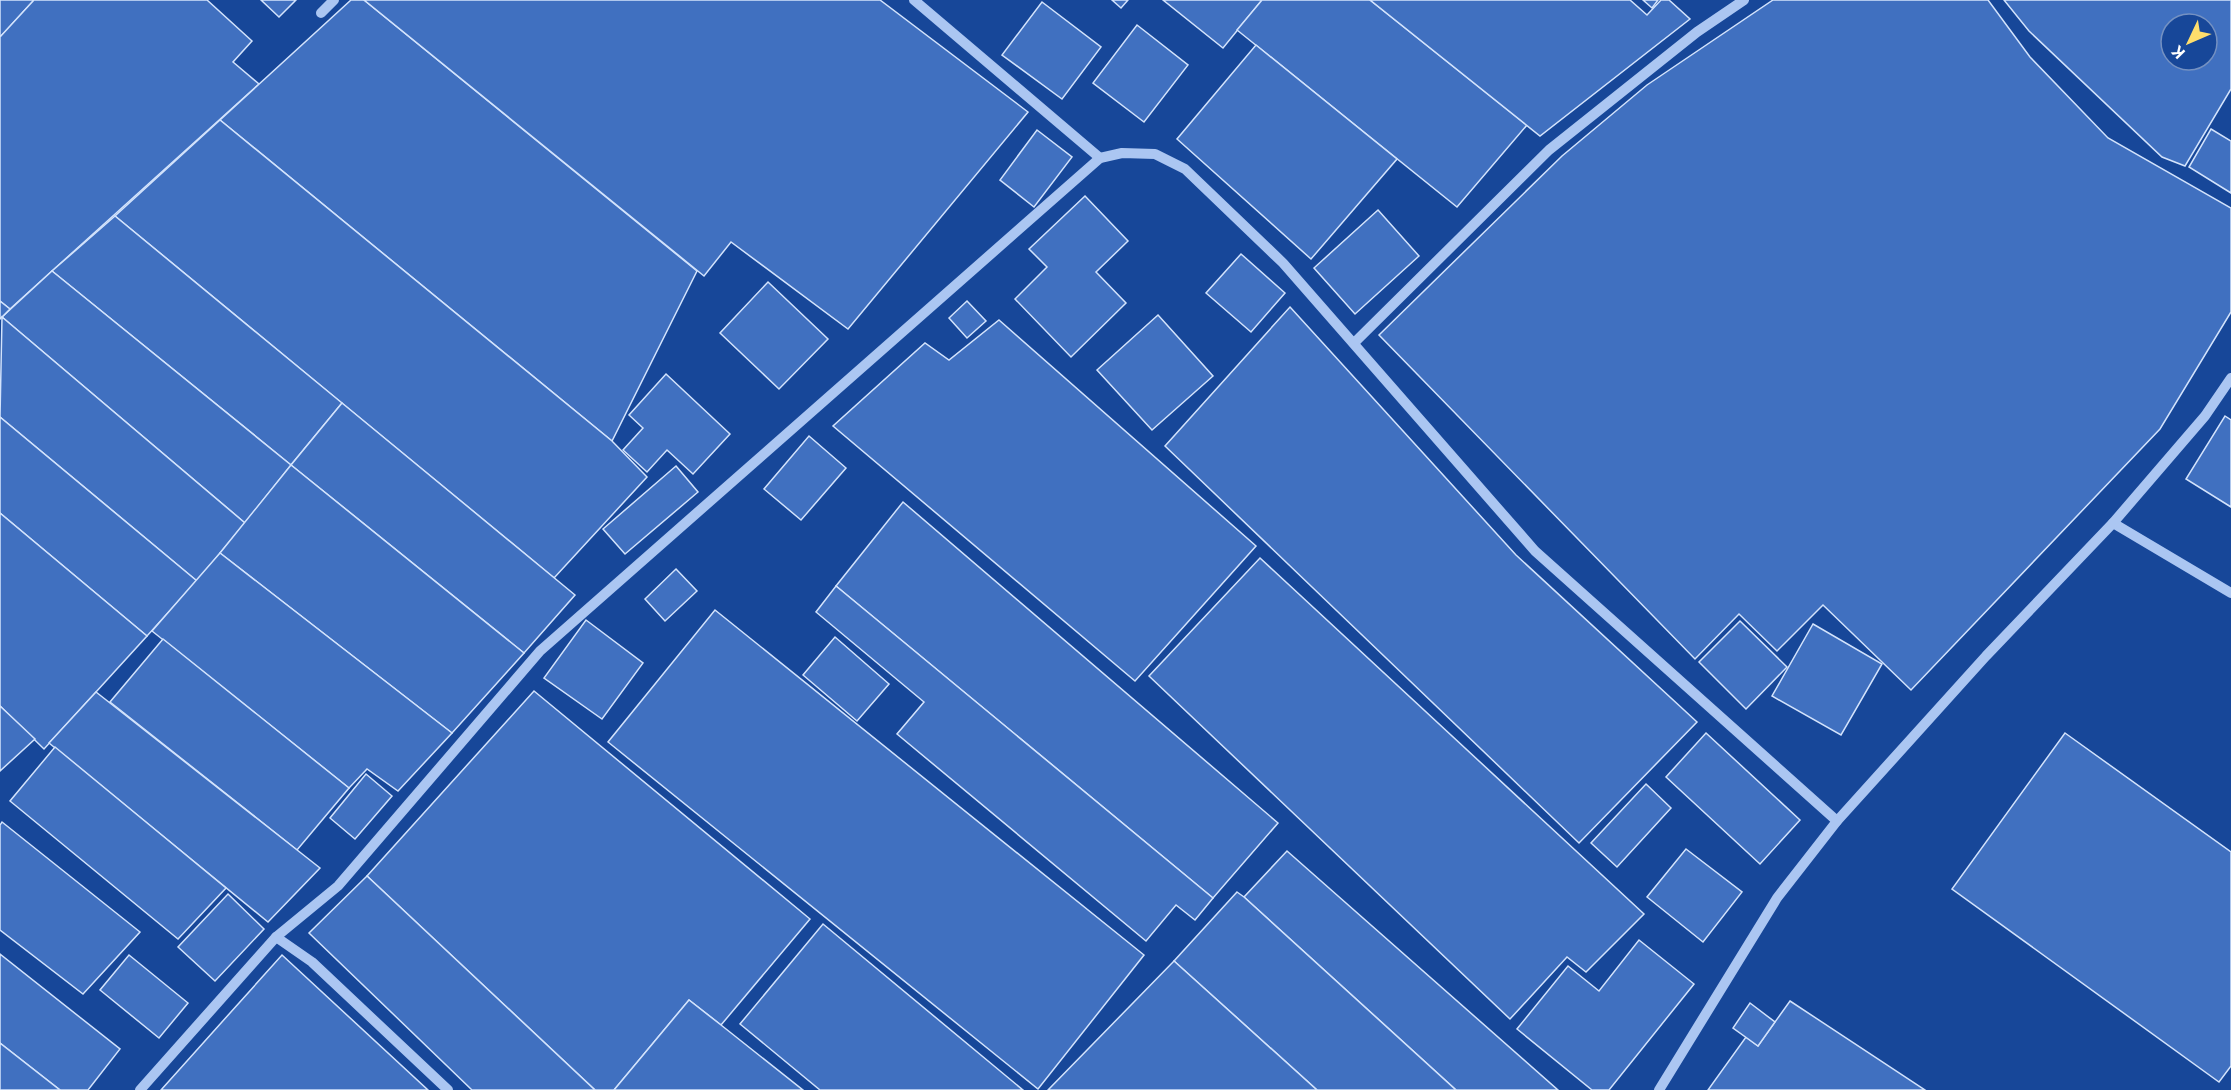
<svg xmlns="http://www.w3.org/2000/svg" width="2231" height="1090" viewBox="0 0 2231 1090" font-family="Roboto,sans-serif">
<rect width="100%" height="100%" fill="#174799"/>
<g fill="#4070c0" stroke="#d3e3fc" stroke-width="1.5" fill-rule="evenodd">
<polygon points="0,0 34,0 0,37"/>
<polygon points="34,0 207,0 252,41 233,62 259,84 10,309 0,301 0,37"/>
<polygon points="261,0 296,0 279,17"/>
<polygon points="351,0 364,0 697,271 612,441 220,120"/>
<polygon points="364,0 880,0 1028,112 848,329 731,242 704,276"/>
<polygon points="1112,0 1128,0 1121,8"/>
<polygon points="1163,0 1262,0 1223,48"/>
<polygon points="1262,0 1370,0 1527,125 1457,207 1237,30"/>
<polygon points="1370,0 1630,0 1647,15 1661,0 1669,0 1690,19 1540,136"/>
<polygon points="1643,0 1658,0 1652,8"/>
<polygon points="1773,0 1988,0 2030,57 2108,138 2231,208 2231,312 2160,429 1911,690 1823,605 1777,651 1739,614 1695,659 1379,335 1562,156 1647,85"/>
<path d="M2004 0H2231V89L2185 166 2162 157 2029 31ZM2171 24H2207V60H2171Z"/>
<polygon points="1042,2 1101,47 1062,99 1002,55"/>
<polygon points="1137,25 1188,65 1144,122 1093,83"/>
<polygon points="1256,45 1397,159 1311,259 1177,139"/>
<polygon points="220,120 612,441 647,477 554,578 115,216"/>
<polygon points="2211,129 2231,141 2231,193 2189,167"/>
<polygon points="1037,130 1072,157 1034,207 1000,180"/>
<polygon points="1085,196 1128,241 1096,272 1126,303 1071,357 1015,299 1047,267 1029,249"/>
<polygon points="1378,210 1419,256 1355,314 1314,268"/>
<polygon points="115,216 342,403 291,465 52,271"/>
<polygon points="1241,254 1285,293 1251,332 1206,293"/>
<polygon points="52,271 291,465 245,523 2,317"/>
<polygon points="768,282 828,339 779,389 720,333"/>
<polygon points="0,301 10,309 0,319"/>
<polygon points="967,301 986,321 967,338 949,318"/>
<polygon points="1290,307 1516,555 1697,722 1579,843 1165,446"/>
<polygon points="1158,315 1213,376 1152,430 1097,370"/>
<polygon points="2,317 245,523 197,581 0,417"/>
<polygon points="999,320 1256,546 1135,681 833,426 925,343 949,360"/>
<polygon points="666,374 730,434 693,474 667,450 647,472 623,450 643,428 629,415"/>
<polygon points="342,403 575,595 524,653 291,465"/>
<polygon points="2225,416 2231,420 2231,507 2186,479"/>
<polygon points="0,417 197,581 147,636 0,513"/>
<polygon points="809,436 846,468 801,520 764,489"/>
<polygon points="291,465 524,653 452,733 220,553"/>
<polygon points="676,466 698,492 625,554 603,529"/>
<polygon points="903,502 1278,823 1213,898 836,586"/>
<polygon points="0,513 147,636 44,749 0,706"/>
<polygon points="220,553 452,733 398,791 367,769 349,788 152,631"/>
<polygon points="1260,558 1644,914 1586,972 1567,957 1510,1019 1149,676"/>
<polygon points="676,569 697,591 665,621 645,599"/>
<polygon points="836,586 1213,898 1195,920 1176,905 1146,941 897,734 924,702 816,612"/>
<polygon points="715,610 1144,955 1038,1089 608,742"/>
<polygon points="586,620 643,663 602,719 544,678"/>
<polygon points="1740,621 1787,667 1746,709 1699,662"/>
<polygon points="1813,624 1882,664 1841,735 1772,696"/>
<polygon points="835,637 889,684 857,721 803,675"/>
<polygon points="163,639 349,788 297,850 110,702"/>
<polygon points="534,691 810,919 721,1025 689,1000 614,1090 595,1090 367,876"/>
<polygon points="96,692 320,868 268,922 49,743"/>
<polygon points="0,706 35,739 0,771"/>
<polygon points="1706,733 1800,820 1760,864 1666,777"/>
<polygon points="2065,733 2231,852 2231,1066 2219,1082 1952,889"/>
<polygon points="55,747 226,888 178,939 10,801"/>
<polygon points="366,774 392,796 355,839 330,818"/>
<polygon points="1646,784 1671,808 1617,867 1591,843"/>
<polygon points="2,822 140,932 83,994 0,930 0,825"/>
<polygon points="1686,849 1742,892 1703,942 1647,897"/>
<polygon points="1287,851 1558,1090 1456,1090 1244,897"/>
<polygon points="367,876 595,1090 472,1090 309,933"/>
<polygon points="1237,892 1244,897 1456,1090 1317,1090 1174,961"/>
<polygon points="228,894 264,929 215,981 178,947"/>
<polygon points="823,924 1023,1090 820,1090 740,1024"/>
<polygon points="1639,940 1694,984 1609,1090 1592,1090 1517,1029 1568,966 1599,991"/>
<polygon points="0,954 120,1049 88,1090 60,1090 0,1043"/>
<polygon points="129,955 188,1003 159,1038 100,990"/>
<polygon points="282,955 428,1090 161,1090"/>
<polygon points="1174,961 1317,1090 1048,1090"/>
<polygon points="689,1000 721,1025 803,1090 614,1090"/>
<polygon points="1790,1001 1925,1090 1708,1090 1746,1037 1758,1046"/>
<polygon points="1750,1003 1775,1022 1758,1046 1733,1028"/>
<polygon points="0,1043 60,1090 0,1090"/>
</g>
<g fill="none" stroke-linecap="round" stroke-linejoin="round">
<g stroke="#abc6f2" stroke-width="10">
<polyline points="914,0 1100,158"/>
<polyline points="321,13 334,0"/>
<polyline points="1354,343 1549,150 1697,32 1744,0"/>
<polyline points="2113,523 2231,593"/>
<polyline points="276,937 312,962 448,1090"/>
<polyline points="140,1090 276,937 338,886 540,651 1100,158 1122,153 1155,154 1185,169 1283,263 1535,551 1837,821"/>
<polyline points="1659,1090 1777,898 1837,821 1986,656 2113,523 2205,416 2231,378"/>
</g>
</g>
<g transform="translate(2189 42) rotate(226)"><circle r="28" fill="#174799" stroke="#7491c2" stroke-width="1.5"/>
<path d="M0-4.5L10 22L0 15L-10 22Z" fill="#ffde6c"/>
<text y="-9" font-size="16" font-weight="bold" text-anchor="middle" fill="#ffffff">K</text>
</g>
</svg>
